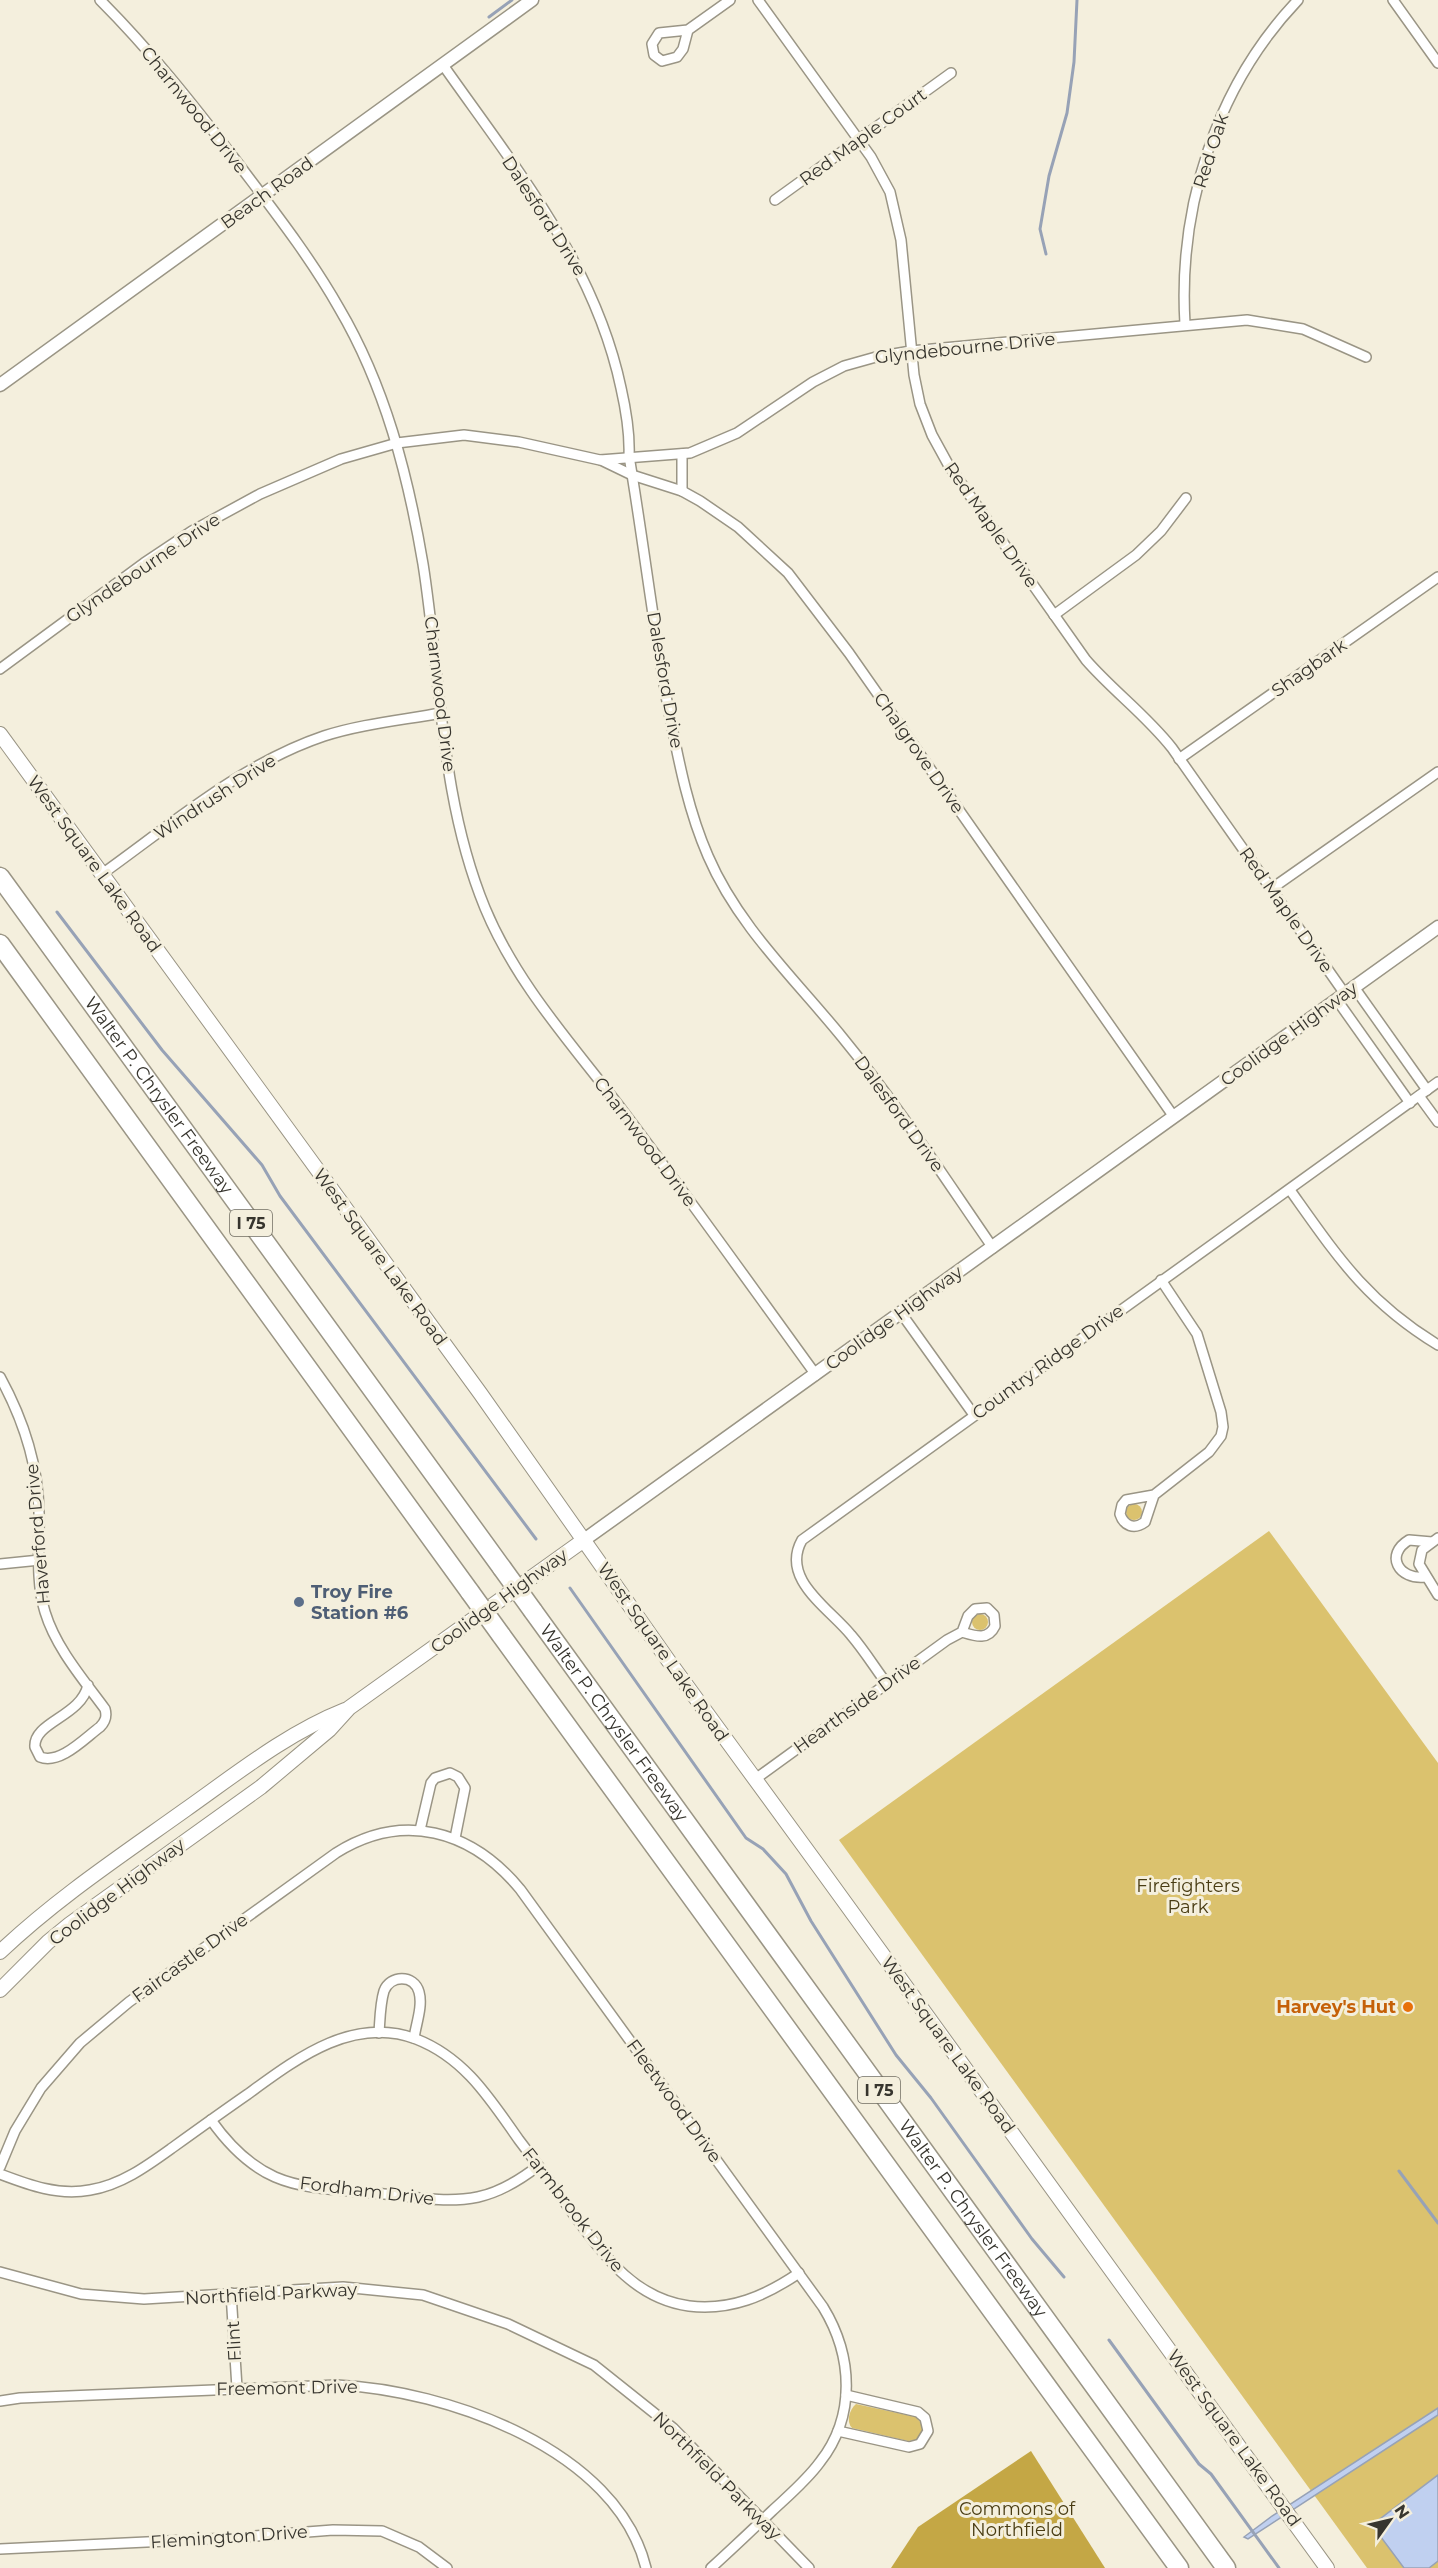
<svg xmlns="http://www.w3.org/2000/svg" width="1438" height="2568" viewBox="0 0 1438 2568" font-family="Montserrat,sans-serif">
<rect width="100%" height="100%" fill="#f4efdd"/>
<g fill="#dbc26e">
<circle cx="1134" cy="1512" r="8"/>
<polygon points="1269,1531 1438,1763 1438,2568 1367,2568 839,1840"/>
<circle cx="980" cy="1622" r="8"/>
<path d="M856 2404 916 2417 922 2424 923 2431 916 2440 908 2441 852 2428C846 2422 849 2410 856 2404Z"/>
</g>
<polygon fill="#c4a745" points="1031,2451 1105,2568 891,2568 918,2527"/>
<g fill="#c0d0f0" stroke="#97a2b6" stroke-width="1.5">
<polygon points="1438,2408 1438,2415 1248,2539 1244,2537 1272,2516"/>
<polygon points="1438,2475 1438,2561 1429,2568 1404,2568 1372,2525"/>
</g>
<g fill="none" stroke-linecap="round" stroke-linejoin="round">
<g stroke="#97a2b6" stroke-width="3">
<polyline points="489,17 512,0"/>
<polyline points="1046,254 1040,229 1049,176 1067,113 1074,62 1077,0"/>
<polyline points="57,912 162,1050 262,1165 280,1196 536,1539"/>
<polyline points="570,1588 746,1838 763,1849 786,1874 811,1921 896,2055 931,2098 1032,2239 1064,2277"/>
<polyline points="1399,2171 1438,2223"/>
<polyline points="1109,2340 1199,2464 1211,2474 1279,2568"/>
</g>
<defs>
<g id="minor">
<path d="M100 0C149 49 192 103 234 158 270 206 309 255 339 308 385 386 408 475 423 564 441 678 440 799 485 908 517 985 573 1045 623 1111 689 1198 752 1287 816 1375"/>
<path d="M758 0 871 157 890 192 901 240 914 375 920 404 932 435 949 466 1086 660C1113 691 1146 715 1172 748L1345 994"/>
<polyline points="1393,0 1438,63"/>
<polyline points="688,30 683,49 677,57 662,61 654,55 652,44 659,33 688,30 730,0"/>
<path d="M443 65C514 166 595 264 621 388 626 410 630 433 629 456 643 539 653 624 668 707 678 757 687 808 708 856 738 926 795 979 842 1037 897 1104 944 1177 993 1248"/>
<polyline points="775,200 951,73"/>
<path d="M1185 324C1178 207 1216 86 1298 0"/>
<polyline points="601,460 632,475 682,491 700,501 738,527 788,573 849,653 1174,1117"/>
<polyline points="682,491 682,454"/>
<polyline points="1054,615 1136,555 1161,531 1186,498"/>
<polyline points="0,669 144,563 192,531 260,494 341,459 397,443 464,435 519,442 600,460 690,453 737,433 813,382 844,366 876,357 911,351 1247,320 1303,329 1366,357"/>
<polyline points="1179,759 1438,577"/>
<path d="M102 874C172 824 241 764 324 736 361 724 403 720 441 713"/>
<polyline points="1271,889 1438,772"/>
<polyline points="1354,987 1427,1090"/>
<polyline points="1337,1000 1410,1103"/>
<polyline points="1419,1096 1438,1122"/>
<path d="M1290 1190C1337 1256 1366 1301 1438 1345"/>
<polyline points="901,1313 974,1415"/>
<path d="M0 1377C23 1419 38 1464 39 1512 40 1545 35 1580 45 1612 56 1648 83 1679 105 1709 107 1716 106 1721 100 1727 85 1738 60 1765 40 1757L35 1747C33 1722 81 1717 88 1685"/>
<path d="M1154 1495 1145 1522C1134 1530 1124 1526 1120 1514L1122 1505 1126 1500 1154 1495 1209 1452 1221 1436 1223 1427 1221 1412 1197 1334 1161 1280"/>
<polyline points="1438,1538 1422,1550 1419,1564 1438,1595"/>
<polyline points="0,1564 40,1560"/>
<path d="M1425 1577C1399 1580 1384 1555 1409 1540L1432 1542"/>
<path d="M887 1684C875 1668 864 1650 851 1635 829 1608 780 1579 802 1540L1438 1082"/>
<path d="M754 1780 947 1640 962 1632C975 1636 988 1641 995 1626L994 1615 987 1608 975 1609 968 1616 962 1632"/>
<polyline points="420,1830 431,1783 435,1778 450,1773 458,1777 465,1788 455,1838"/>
<path d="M379 2033C380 2020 380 2004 384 1991 390 1975 414 1974 419 1992 423 2006 416 2024 414 2038"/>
<path d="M211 2120C228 2144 248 2165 275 2177 305 2190 341 2190 374 2193 408 2196 444 2204 478 2197 500 2192 520 2180 538 2166"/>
<path d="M0 2167 15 2131 41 2088 80 2043 129 2002 336 1853C403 1811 471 1830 520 1889L823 2307C853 2356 856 2416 820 2462 807 2480 788 2496 772 2511 752 2530 732 2549 711 2568"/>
<path d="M0 2174C29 2185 58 2196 90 2190 121 2185 147 2166 172 2148 197 2130 222 2112 248 2094 296 2059 353 2015 416 2039 465 2058 490 2099 519 2140 539 2166 558 2193 577 2219 606 2259 637 2299 689 2306 731 2311 765 2296 799 2273"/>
<polyline points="0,2272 81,2294 144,2299 343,2287 423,2295 508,2324 594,2365 673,2428 809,2568"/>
<polyline points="231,2293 237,2388"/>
<path d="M0 2401 20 2398 337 2385C446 2390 617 2449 646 2568"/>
<polyline points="838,2431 909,2447 920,2444 928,2431 925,2418 918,2412 846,2395"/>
<polyline points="0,2549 230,2538 333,2530 382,2531 419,2547 447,2568"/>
</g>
<g id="tertiary">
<polyline points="0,385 532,0"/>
<polyline points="584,1540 1438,927"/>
</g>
<g id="secondary">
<polyline points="0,734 480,1393 668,1660 825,1875 1327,2568"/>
<path d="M0 1952C57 1898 122 1855 185 1810 236 1774 287 1733 345 1710"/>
<polyline points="0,1990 48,1942 70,1924 261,1787 329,1730 349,1708 584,1540"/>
</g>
<g id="motorway">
<path id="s1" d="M0 877 502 1568"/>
<polyline points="0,944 470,1592"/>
<path id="s2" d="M533 1611 1226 2568"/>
<polyline points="501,1635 1179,2568"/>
</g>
</defs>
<use href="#minor" stroke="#9a9585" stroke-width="12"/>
<use href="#tertiary" stroke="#9a9585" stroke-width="15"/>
<use href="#secondary" stroke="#9a9585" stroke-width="16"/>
<use href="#motorway" stroke="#9a9585" stroke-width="21"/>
<use href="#minor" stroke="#fff" stroke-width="9"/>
<use href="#tertiary" stroke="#fff" stroke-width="12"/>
<use href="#secondary" stroke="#fff" stroke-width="14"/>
<use href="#motorway" stroke="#fff" stroke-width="18"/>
<defs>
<g id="motorway-bridge">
<polyline points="502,1568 533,1611"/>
<polyline points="470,1592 501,1635"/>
</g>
</defs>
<use href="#motorway-bridge" stroke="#9a9585" stroke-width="21" stroke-linecap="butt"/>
<use href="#motorway-bridge" stroke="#fff" stroke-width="18"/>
</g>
<circle fill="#5c6f8a" stroke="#f4efdd" stroke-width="2" cx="299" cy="1602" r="6"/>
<circle fill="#e8710a" stroke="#f4efdd" stroke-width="2" cx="1408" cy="2007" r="6"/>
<g text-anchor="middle" stroke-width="6" stroke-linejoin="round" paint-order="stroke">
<g fill="#f4efdd" stroke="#706d62" stroke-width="1.5">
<rect x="230" y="1210" width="42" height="26" rx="4.5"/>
<rect x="858" y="2077" width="42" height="26" rx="4.5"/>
</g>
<g font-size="16" font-weight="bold" fill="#37352e">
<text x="251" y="1229">I 75</text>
<text x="879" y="2096">I 75</text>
</g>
<g font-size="18" fill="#37352e" stroke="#f4efdd">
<text transform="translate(194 110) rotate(51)" y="6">Charnwood Drive</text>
<text transform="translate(863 137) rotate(-36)" y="6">Red Maple Court</text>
<text transform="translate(1211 151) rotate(-72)" y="6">Red Oak</text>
<text transform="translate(267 193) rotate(-36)" y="6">Beach Road</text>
<text transform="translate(544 216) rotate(57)" y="6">Dalesford Drive</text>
<text transform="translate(965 348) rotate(-6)" y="6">Glyndebourne Drive</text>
<text transform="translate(991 525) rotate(55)" y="6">Red Maple Drive</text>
<text transform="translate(143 568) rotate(-34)" y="6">Glyndebourne Drive</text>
<text transform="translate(1309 668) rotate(-35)" y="6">Shagbark</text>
<text transform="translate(665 680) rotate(80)" y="6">Dalesford Drive</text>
<text transform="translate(440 694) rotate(83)" y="6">Charnwood Drive</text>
<text transform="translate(919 753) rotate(55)" y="6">Chalgrove Drive</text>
<text transform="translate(215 797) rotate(-33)" y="6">Windrush Drive</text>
<text transform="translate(94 864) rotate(54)" y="6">West Square Lake Road</text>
<text transform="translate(1286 910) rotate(55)" y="6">Red Maple Drive</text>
<text transform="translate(1289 1034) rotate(-36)" y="6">Coolidge Highway</text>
<text dy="6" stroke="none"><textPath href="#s1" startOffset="270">Walter P. Chrysler Freeway</textPath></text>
<text transform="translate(899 1114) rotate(54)" y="6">Dalesford Drive</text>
<text transform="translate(645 1142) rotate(53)" y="6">Charnwood Drive</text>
<text transform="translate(380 1257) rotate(54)" y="6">West Square Lake Road</text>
<text transform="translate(894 1318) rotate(-36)" y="6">Coolidge Highway</text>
<text transform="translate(1048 1362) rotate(-36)" y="6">Country Ridge Drive</text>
<text transform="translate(38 1534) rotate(-95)" y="6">Haverford Drive</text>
<text transform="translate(499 1601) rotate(-36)" y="6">Coolidge Highway</text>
<text transform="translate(663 1652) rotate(55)" y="6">West Square Lake Road</text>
<text transform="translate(857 1705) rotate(-36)" y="6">Hearthside Drive</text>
<text dy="6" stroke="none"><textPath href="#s2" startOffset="138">Walter P. Chrysler Freeway</textPath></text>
<text transform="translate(117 1892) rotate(-37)" y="6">Coolidge Highway</text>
<text transform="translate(190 1958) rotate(-36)" y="6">Faircastle Drive</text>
<text transform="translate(948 2045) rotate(54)" y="6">West Square Lake Road</text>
<text transform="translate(674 2101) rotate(54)" y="6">Fleetwood Drive</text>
<text transform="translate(367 2191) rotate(7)" y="6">Fordham Drive</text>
<text transform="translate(573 2210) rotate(52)" y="6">Farmbrook Drive</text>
<text dy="6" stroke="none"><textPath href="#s2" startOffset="750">Walter P. Chrysler Freeway</textPath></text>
<text transform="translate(271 2294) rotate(-3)" y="6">Northfield Parkway</text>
<text transform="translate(234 2341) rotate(-93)" y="6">Flint</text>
<text transform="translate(287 2388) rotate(-1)" y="6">Freemont Drive</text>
<text transform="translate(1234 2438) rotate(54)" y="6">West Square Lake Road</text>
<text transform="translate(717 2476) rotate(45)" y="6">Northfield Parkway</text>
<text transform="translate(229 2537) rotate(-4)" y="6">Flemington Drive</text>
</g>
<g font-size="18" font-weight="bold" fill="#4e5e75" stroke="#f4efdd" text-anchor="start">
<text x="311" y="1598">Troy Fire<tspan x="311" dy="21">Station #6</tspan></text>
</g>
<g font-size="18" fill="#493c13" stroke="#f4efdd">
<text x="1188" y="1892">Firefighters<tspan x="1188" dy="21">Park</tspan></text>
<text x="1017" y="2515">Commons of<tspan x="1017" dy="21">Northfield</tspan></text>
</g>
<g font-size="18" font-weight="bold" fill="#c56008" stroke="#f4efdd" text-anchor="end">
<text x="1396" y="2013">Harvey's Hut</text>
</g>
</g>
<g transform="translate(1390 2520) rotate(56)" stroke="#f4efdd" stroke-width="4.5" paint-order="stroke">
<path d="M0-4.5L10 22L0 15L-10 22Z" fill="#37352e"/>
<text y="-9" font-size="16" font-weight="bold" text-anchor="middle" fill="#37352e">N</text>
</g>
</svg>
